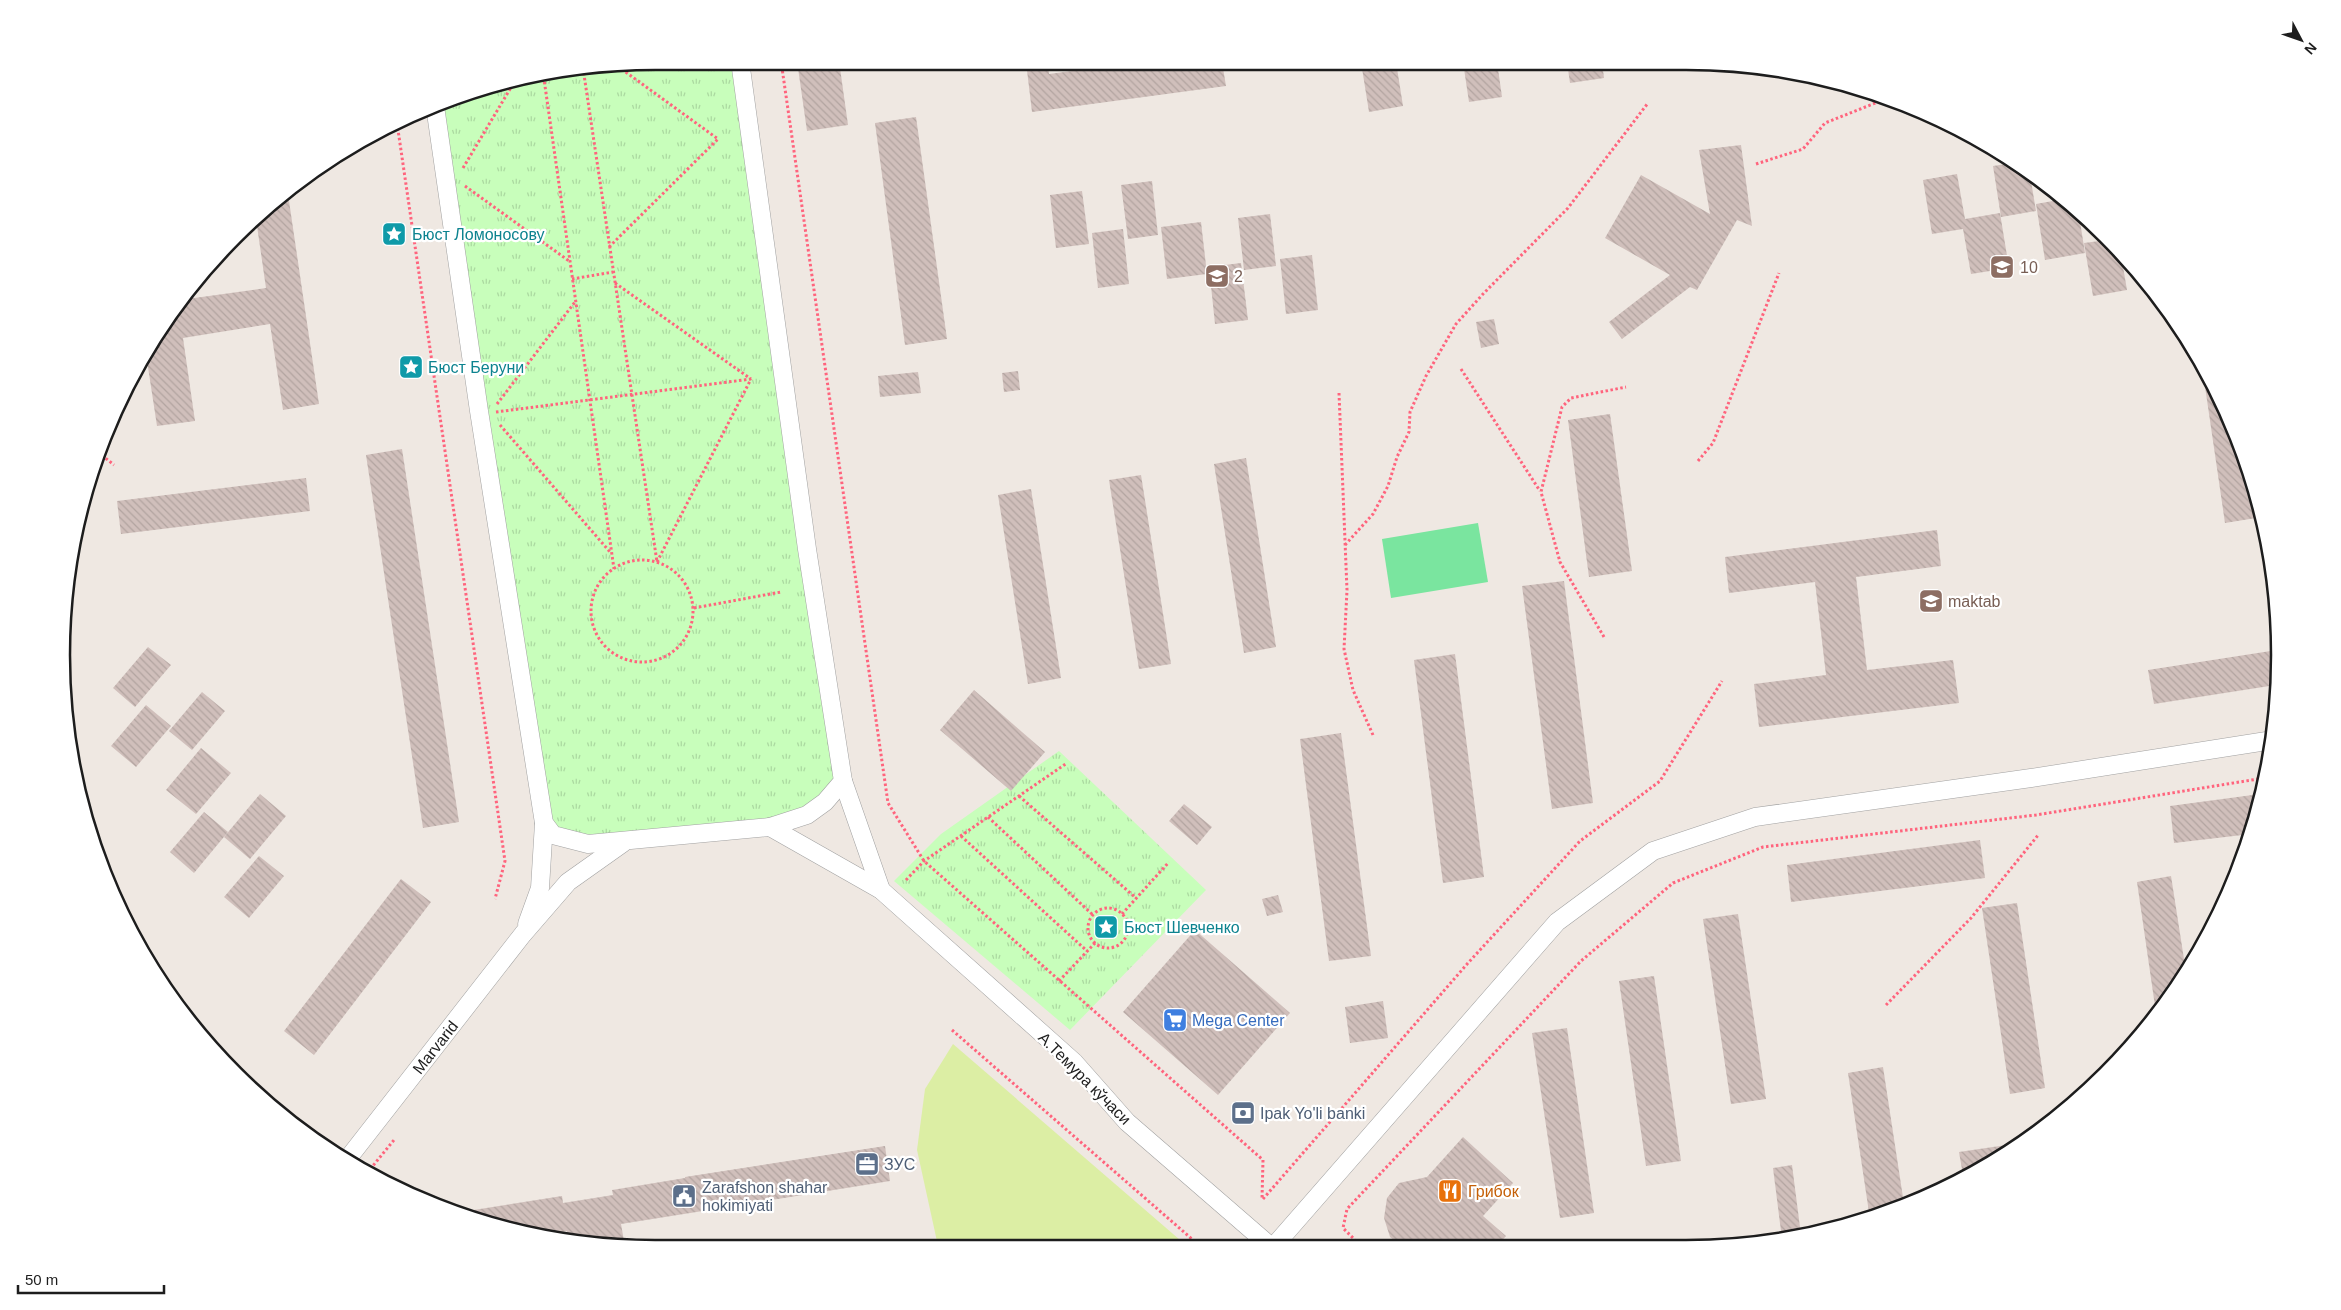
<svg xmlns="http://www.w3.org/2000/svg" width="2341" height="1310" viewBox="0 0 2341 1310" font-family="Arial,sans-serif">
<defs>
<pattern id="park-tufts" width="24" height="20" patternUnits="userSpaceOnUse" patternTransform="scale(1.25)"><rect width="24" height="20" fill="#c8febb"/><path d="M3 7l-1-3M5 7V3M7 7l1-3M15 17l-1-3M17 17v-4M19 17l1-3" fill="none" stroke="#abd9a0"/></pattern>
<pattern id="building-back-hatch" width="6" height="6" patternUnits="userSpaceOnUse" patternTransform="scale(1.25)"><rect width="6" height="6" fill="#d0bfbb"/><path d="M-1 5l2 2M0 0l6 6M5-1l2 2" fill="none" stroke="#b2a4a0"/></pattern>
</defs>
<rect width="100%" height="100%" fill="#efe8e2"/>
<polygon fill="#dceea4" points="953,1044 1187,1246 938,1246 917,1150 925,1089"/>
<g fill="url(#park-tufts)">
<polygon points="655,61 740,61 843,781 807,815 624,842 553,835 435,106 464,93 539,73"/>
<polygon points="1059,751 1206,890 1070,1030 894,881 941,834"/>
</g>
<polygon fill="#7ae59f" points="1478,523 1488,582 1391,598 1382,539"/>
<g fill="url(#building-back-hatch)">
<polygon points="797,61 839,61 848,125 807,131"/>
<polygon points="1026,62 1048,62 1049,74 1141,62 1222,62 1226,86 1032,112"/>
<polygon points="1361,62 1396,62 1403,106 1369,112"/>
<polygon points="1463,62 1497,62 1502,97 1469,102"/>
<polygon points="1567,62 1602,62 1604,78 1570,83"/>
<polygon points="916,117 947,339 905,345 875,123"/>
<polygon points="1741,145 1752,226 1737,220 1697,290 1690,287 1622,339 1609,322 1670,275 1605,238 1641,175 1710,214 1699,150"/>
<polygon points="2013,163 2030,175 2036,211 2001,217 1993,166"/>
<polygon points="1957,174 1965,219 2000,213 2009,268 1971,274 1963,229 1932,234 1923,180"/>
<polygon points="1152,181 1158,235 1128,239 1121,185"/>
<polygon points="1082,191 1089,244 1056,248 1050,195"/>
<polygon points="2064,199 2078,209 2085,253 2045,260 2036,204"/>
<polygon points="289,201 319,404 283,410 270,324 183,338 195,421 157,426 146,354 161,325 180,300 266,288 256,219 272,204"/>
<polygon points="1270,214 1276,266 1244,270 1238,218"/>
<polygon points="1201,222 1207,274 1167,279 1161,227"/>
<polygon points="1123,229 1129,284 1098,288 1092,233"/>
<polygon points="2107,240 2121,255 2127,290 2093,296 2084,243"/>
<polygon points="1312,255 1318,310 1286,314 1280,259"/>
<polygon points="1241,263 1248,320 1215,324 1209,267"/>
<polygon points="1494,319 1499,344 1481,348 1476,322"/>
<polygon points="2202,366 2218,392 2259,501 2262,517 2225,523"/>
<polygon points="1018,371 1020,390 1004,392 1002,373"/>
<polygon points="918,372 921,393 880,397 878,376"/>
<polygon points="1610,414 1632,571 1589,577 1568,420"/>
<polygon points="402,449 459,822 423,828 366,455"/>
<polygon points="1246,458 1276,647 1244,653 1214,464"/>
<polygon points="1141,475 1171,664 1139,669 1109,480"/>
<polygon points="306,478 310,511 121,534 117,501"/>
<polygon points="1031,489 1061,678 1028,684 998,495"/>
<polygon points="1937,530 1941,566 1856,577 1867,670 1953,660 1959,703 1759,727 1754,684 1826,675 1815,582 1729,593 1725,557"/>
<polygon points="1564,581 1593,803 1552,809 1522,586"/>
<polygon points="148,647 171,665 135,707 113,688"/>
<polygon points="2277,650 2276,685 2154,704 2148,670"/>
<polygon points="1455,654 1484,877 1443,883 1414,660"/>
<polygon points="974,690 1045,752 1011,791 940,730"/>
<polygon points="202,692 225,711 192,750 169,731"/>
<polygon points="146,705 171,726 136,767 111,746"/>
<polygon points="1341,733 1371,956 1329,961 1300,739"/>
<polygon points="201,748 231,773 196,814 166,790"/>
<polygon points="260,794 286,816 250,859 224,837"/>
<polygon points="2260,794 2251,834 2174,843 2170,806"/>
<polygon points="1184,804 1212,827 1197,845 1169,821"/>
<polygon points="204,812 228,832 194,873 170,852"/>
<polygon points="1980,840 1985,878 1791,902 1787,865"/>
<polygon points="259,856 284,876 249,918 224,897"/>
<polygon points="2171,876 2186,972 2156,1013 2137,882"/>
<polygon points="401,879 431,902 314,1055 284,1031"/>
<polygon points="1278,895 1283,912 1267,916 1262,899"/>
<polygon points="2017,903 2045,1088 2010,1094 1982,908"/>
<polygon points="1738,914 1766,1099 1731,1104 1703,919"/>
<polygon points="1195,930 1290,1013 1218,1095 1123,1012"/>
<polygon points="1654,976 1681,1161 1646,1166 1619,981"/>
<polygon points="1383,1001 1388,1038 1350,1043 1345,1007"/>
<polygon points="1567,1028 1594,1213 1560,1218 1532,1033"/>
<polygon points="1883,1067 1904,1204 1870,1219 1848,1073"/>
<polygon points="1463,1137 1513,1183 1483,1216 1506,1236 1498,1245 1400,1245 1390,1237 1384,1218 1387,1198 1399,1183 1427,1177"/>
<polygon points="2020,1143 2016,1149 1963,1175 1959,1152"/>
<polygon points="885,1146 890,1181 621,1224 624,1241 601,1245 568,1240 567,1231 543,1235 501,1228 461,1212 562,1196 563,1203 613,1195 612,1190 685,1178 685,1177"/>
<polygon points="1792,1165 1801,1235 1782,1239 1773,1168"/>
</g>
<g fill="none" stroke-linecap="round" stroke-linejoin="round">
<defs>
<g id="minor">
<polyline points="435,106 479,411 544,823 553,835 588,844 770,827 807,815 825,802 843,781 807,549 740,61"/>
<polyline points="843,781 881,890"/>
<polyline points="770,827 881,890 1074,1062 1127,1122 1269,1245"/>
<polyline points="527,924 540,888 544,823"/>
<polyline points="346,1161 523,934 568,882 623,843"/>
<polyline points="1275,1245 1557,922 1653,851 1755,817 2031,778 2273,740"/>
</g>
</defs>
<use href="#minor" stroke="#a1a1a1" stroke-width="19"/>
<g stroke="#ff647d" stroke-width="3" stroke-dasharray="2.5 2.5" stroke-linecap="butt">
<polyline points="781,61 888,803 924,861 1263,1160 1262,1199"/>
<polyline points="583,68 657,562"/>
<polyline points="543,72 614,569"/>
<polyline points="397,123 505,861 495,899"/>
<polyline points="1756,164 1803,149 1825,123 1883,100"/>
<polyline points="463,168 516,79"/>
<polyline points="465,186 569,261"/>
<polyline points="609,247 718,139 616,65"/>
<polyline points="572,279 613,272"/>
<polyline points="615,283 751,379"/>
<polyline points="1461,369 1540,491"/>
<polyline points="1339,393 1347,590 1344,649 1353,690 1373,735"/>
<polyline points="497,404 575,302"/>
<polyline points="496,412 751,379"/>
<polyline points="500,425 610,552"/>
<polyline points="98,452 114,465"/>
<polyline points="1698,461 1713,443 1779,273"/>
<polyline points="1345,545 1373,514 1388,486 1397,457 1409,432 1410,412 1426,376 1456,324 1483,294 1568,208 1648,103"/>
<circle cx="642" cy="611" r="51"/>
<polyline points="657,562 751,379"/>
<polyline points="694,608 781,592"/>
<polyline points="1604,637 1560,562 1541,492 1562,407 1571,398 1626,387"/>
<polyline points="1019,796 1136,898"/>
<polyline points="988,817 1093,915"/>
<polyline points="961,836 1087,951"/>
<polyline points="906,880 924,861 1067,763"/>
<circle cx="1108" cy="928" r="20"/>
<polyline points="1122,914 1169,862"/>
<polyline points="1059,981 1095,943"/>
<polyline points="1886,1005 1971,918 2039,834"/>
<polyline points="952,1030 1200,1246"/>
<polyline points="367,1173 394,1140"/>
<polyline points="1263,1199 1468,963 1580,841 1660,781 1722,681"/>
<polyline points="1360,1245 1343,1228 1347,1209 1581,961 1673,883 1763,847 2036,815 2264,778"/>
</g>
<use href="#minor" stroke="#fff" stroke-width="18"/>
</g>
<defs>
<symbol id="sight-square" viewBox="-11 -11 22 22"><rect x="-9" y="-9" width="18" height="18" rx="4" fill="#0f9aa8" stroke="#fff"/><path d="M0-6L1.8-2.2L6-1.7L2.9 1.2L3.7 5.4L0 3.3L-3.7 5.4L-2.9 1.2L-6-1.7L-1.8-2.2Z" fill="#fff"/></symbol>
<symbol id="school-square" viewBox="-11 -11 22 22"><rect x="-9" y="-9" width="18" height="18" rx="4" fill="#8d6e63" stroke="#fff"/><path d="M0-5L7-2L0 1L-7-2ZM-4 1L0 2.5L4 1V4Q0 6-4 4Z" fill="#fff"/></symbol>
<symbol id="supermarket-square" viewBox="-11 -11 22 22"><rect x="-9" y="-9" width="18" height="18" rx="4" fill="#3f7fe0" stroke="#fff"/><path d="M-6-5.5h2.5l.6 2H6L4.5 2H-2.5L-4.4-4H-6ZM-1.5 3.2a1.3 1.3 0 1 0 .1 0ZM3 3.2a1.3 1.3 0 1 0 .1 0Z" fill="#fff"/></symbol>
<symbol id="bank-square" viewBox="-11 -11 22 22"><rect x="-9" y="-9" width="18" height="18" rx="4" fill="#5c6f8a" stroke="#fff"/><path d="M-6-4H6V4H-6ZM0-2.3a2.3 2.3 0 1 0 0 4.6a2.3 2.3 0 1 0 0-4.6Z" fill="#fff"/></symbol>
<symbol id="office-square" viewBox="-11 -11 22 22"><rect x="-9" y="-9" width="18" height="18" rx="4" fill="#5c6f8a" stroke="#fff"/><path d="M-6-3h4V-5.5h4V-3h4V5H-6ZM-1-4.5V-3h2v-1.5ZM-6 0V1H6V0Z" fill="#fff"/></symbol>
<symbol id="restaurant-square" viewBox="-11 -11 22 22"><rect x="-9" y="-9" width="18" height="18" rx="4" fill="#e8710a" stroke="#fff"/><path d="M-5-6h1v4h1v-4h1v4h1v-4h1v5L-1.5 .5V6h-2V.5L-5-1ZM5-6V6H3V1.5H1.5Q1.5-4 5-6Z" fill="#fff"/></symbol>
<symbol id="civic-square" viewBox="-11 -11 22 22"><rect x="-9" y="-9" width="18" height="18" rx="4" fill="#5c6f8a" stroke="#fff"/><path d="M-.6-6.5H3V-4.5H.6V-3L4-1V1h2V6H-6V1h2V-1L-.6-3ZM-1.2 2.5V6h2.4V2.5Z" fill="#fff"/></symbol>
</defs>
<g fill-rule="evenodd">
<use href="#sight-square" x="380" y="220" width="28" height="28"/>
<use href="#school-square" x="1988" y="253" width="28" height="28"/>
<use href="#school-square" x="1203" y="262" width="28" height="28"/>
<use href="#sight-square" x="397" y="353" width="28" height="28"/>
<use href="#school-square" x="1917" y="587" width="28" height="28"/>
<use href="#sight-square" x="1092" y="913" width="28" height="28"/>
<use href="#supermarket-square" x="1161" y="1006" width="28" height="28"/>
<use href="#bank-square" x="1229" y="1099" width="28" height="28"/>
<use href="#office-square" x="853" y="1150" width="28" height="28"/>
<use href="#restaurant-square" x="1436" y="1177" width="28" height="28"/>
<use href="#civic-square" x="670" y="1182" width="28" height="28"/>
</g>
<g text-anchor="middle" stroke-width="4.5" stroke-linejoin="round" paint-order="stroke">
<g font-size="16" fill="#0d838f" stroke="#fff" text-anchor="start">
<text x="412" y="240">Бюст Ломоносову</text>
<text x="428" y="373">Бюст Беруни</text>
<text x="1124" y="933">Бюст Шевченко</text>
</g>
<g font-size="16" fill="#785e54" stroke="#fff" text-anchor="start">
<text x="2020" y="273">10</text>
<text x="1234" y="282">2</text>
<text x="1948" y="607">maktab</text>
</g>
<g font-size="16" fill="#366cbe" stroke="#fff" text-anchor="start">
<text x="1192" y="1026">Mega Center</text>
</g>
<g font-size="16" fill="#1d1d1d" stroke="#fff">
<text transform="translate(435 1047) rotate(-52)" y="6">Marvarid</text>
<text transform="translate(1085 1078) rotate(45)" y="6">А.Темура кўчаси</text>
</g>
<g font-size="16" fill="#4e5e75" stroke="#fff" text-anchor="start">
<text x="1260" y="1119">Ipak Yo'li banki</text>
<text x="884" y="1170">ЗУС</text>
<text x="702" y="1193">Zarafshon shahar<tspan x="702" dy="18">hokimiyati</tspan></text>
</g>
<g font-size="16" fill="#c56008" stroke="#fff" text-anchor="start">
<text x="1468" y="1197">Грибок</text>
</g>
</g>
<path d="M0 0H2341V1310H0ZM655 70H1686A585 585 0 0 1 2271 655V655A585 585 0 0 1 1686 1240H655A585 585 0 0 1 70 655V655A585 585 0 0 1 655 70Z" fill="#fff" fill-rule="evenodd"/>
<path fill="none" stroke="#1d1d1d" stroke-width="2.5" d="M655 70H1686A585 585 0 0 1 2271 655V655A585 585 0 0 1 1686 1240H655A585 585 0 0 1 70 655V655A585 585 0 0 1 655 70Z"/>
<g transform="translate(2301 40) rotate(131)" stroke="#ffffff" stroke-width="4" paint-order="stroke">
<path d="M0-4L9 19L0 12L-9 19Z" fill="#1d1d1d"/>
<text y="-8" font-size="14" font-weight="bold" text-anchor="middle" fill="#1d1d1d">N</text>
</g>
<path d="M18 1285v8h146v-8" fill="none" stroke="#1d1d1d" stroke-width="2.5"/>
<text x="25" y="1285" font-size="15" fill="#1d1d1d" stroke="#ffffff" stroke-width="4" paint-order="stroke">50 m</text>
</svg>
